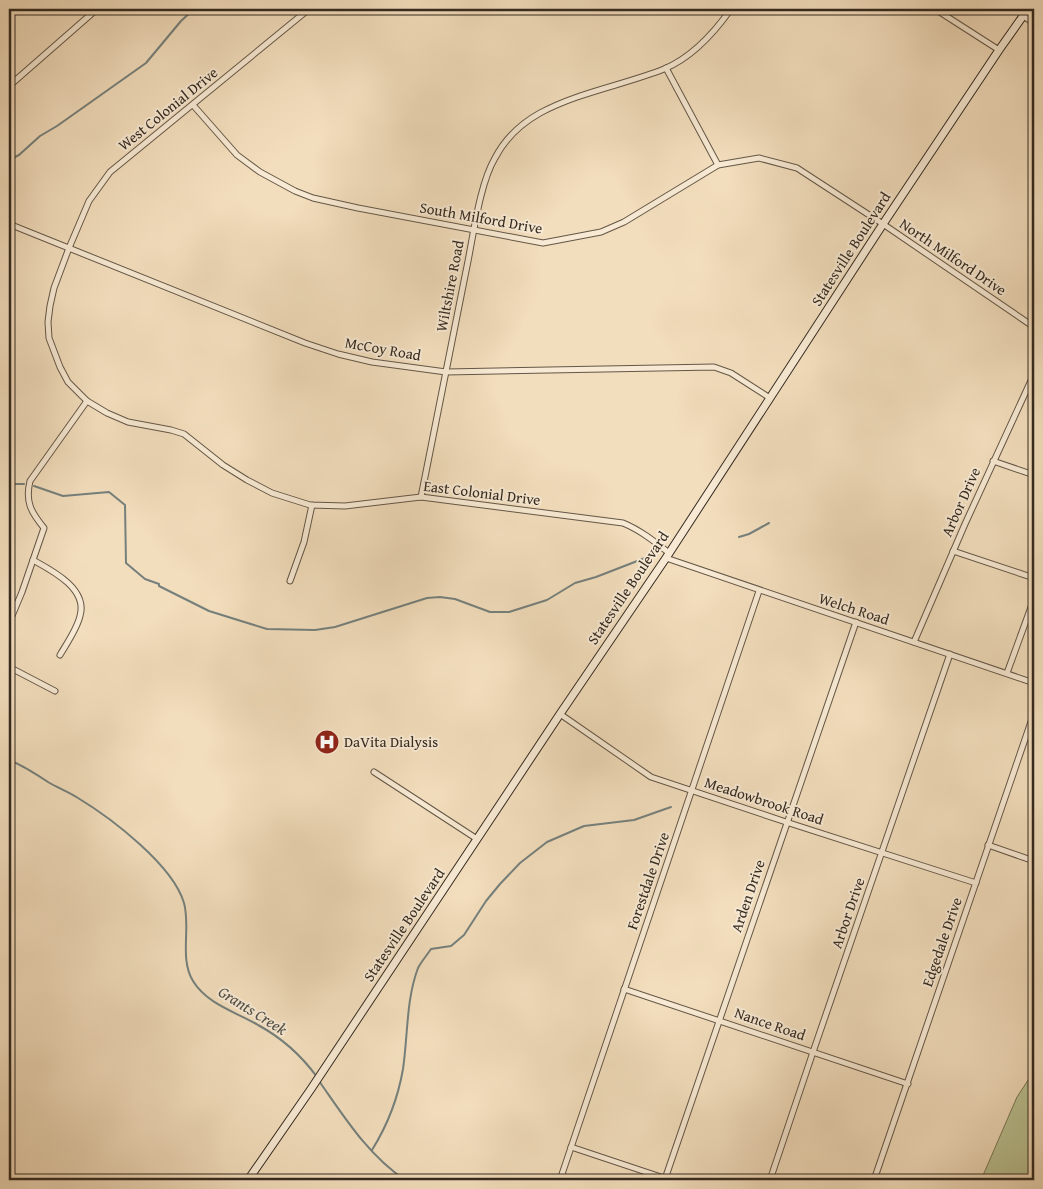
<svg xmlns="http://www.w3.org/2000/svg" width="1043" height="1189" viewBox="0 0 1043 1189" font-family="'Gentium Book Plus',serif">
<rect width="100%" height="100%" fill="#f2ddbc"/>
<filter id="stains"><feTurbulence type="fractalNoise" baseFrequency=".004" numOctaves="4"/><feColorMatrix values="0 0 0 0 .2 0 0 0 0 .09 0 0 0 0 .02 0 0 0 .5 -.17"/></filter>
<radialGradient id="worn" r=".72"><stop offset=".6" stop-color="#630" stop-opacity="0"/><stop offset="1" stop-color="#630" stop-opacity=".3"/></radialGradient>
<g fill="#bac191" stroke="#777658">
<polygon points="9,1018 14,1018 12,1064 9,1064"/>
<polygon points="1034,1071 1034,1180 981,1180 1017,1097"/>
</g>
<g fill="none" stroke-linecap="round" stroke-linejoin="round">
<g stroke="#75807d" stroke-width="2">
<polyline points="9,160 19,155 40,136 57,126 146,63 181,21 194,9"/>
<polyline points="9,484 24,484"/>
<polyline points="34,486 63,496 109,492 125,505 126,563 145,579 159,584 159,586 209,611 267,629 315,630 335,627 427,598 440,597 455,599 490,612 509,612 547,600 575,583 596,577 645,558"/>
<polyline points="739,537 749,534 769,523"/>
<path d="M9 760C22 765 36 774 48 782 58 788 69 792 78 798 111 818 173 865 184 903 191 928 179 958 193 981 207 1004 236 1012 258 1025 282 1038 301 1055 317 1077"/>
<path d="M319 1081C345 1118 368 1155 405 1180"/>
<path d="M372 1150C387 1126 398 1098 403 1069 408 1035 406 1000 418 968 421 962 427 955 431 949L451 946 464 935 486 901 500 884 520 863 547 842 584 826 634 820 671 807"/>
<polyline points="1032,1180 1034,1177"/>
</g>
<defs>
<g id="minor">
<path d="M309 9 110 172 89 201 69 248 54 288 50 306 48 322 49 338 60 367 68 382 87 401 107 413 128 422 171 430 184 434 223 465 247 480 272 493 310 505 345 506 421 497 623 523C640 530 654 541 669 553"/>
<polyline points="935,9 999,50"/>
<polyline points="1023,16 1034,23"/>
<polyline points="666,68 718,165"/>
<polyline points="9,86 97,9"/>
<polyline points="193,105 237,155 260,172 295,191 313,198 358,208 543,243 601,232 624,222 718,165 759,158 797,168 883,224 1034,327"/>
<polyline points="9,224 305,343 338,354 372,362 446,372 714,367 731,373 770,398"/>
<polyline points="993,461 1034,475"/>
<path d="M421 497C436 422 451 347 466 271 473 239 479 185 495 158 505 139 522 123 540 113 579 92 624 85 664 69 693 57 714 33 731 9"/>
<polyline points="953,551 1034,578"/>
<polyline points="666,558 1034,683"/>
<path d="M33 560C53 571 88 589 80 616 77 629 67 643 60 655"/>
<polyline points="290,581 304,542 312,505"/>
<path d="M9 623 22 592 44 528C31 512 25 502 30 481L87 401"/>
<polyline points="914,642 965,524 1034,374"/>
<polyline points="9,667 55,691"/>
<polyline points="1007,673 1034,599"/>
<polyline points="560,714 651,777 786,822 976,883"/>
<polyline points="374,772 477,839"/>
<polyline points="988,845 1034,861"/>
<polyline points="624,989 908,1084"/>
<polyline points="571,1147 670,1180"/>
<polyline points="665,1179 856,622"/>
<polyline points="560,1180 759,591"/>
<polyline points="770,1180 813,1052 950,654"/>
<polyline points="874,1180 1034,713"/>
</g>
<polyline id="secondary" points="248,1180 311,1089 560,714 666,558 883,224 999,50 1028,9"/>
</defs>
<use href="#minor" stroke="#645747" stroke-width="7"/>
<use href="#secondary" stroke="#342a20" stroke-width="9"/>
<use href="#minor" stroke="#f7e9d3" stroke-width="5"/>
<use href="#secondary" stroke="#f7e9d3" stroke-width="7"/>
</g>
<defs>
<symbol id="hospital-disc" viewBox="-11 -11 22 22"><circle r="9.5" fill="#8f2418" stroke="#f7e9d3"/><path d="M-5-5h3v3.5h4V-5h3V5h-3V1.5h-4V5h-3Z" fill="#fff"/></symbol>
</defs>
<g fill-rule="evenodd">
<use href="#hospital-disc" x="313" y="728" width="28" height="28"/>
</g>
<g text-anchor="middle" stroke-width="4" stroke-linejoin="round" paint-order="stroke">
<g font-size="15" fill="#342a20" stroke="#f7e9d3">
<text transform="translate(168 109) rotate(-39)" y="5">West Colonial Drive</text>
<text transform="translate(481 218) rotate(10)" y="5">South Milford Drive</text>
<text transform="translate(851 249) rotate(-57)" y="5">Statesville Boulevard</text>
<text transform="translate(953 257) rotate(34)" y="5">North Milford Drive</text>
<text transform="translate(450 286) rotate(-79)" y="5">Wiltshire Road</text>
<text transform="translate(383 349) rotate(10)" y="5">McCoy Road</text>
<text transform="translate(482 493) rotate(7)" y="5">East Colonial Drive</text>
<text transform="translate(961 502) rotate(-66)" y="5">Arbor Drive</text>
<text transform="translate(628 588) rotate(-56)" y="5">Statesville Boulevard</text>
<text transform="translate(854 609) rotate(18)" y="5">Welch Road</text>
<text transform="translate(764 801) rotate(18)" y="5">Meadowbrook Road</text>
<text transform="translate(648 881) rotate(-71)" y="5">Forestdale Drive</text>
<text transform="translate(748 896) rotate(-71)" y="5">Arden Drive</text>
<text transform="translate(848 913) rotate(-71)" y="5">Arbor Drive</text>
<text transform="translate(404 925) rotate(-56)" y="5">Statesville Boulevard</text>
<text transform="translate(942 942) rotate(-71)" y="5">Edgedale Drive</text>
<text transform="translate(770 1024) rotate(19)" y="5">Nance Road</text>
</g>
<g font-size="15" fill="#342a20" stroke="#f7e9d3" text-anchor="start">
<text x="344" y="747">DaVita Dialysis</text>
</g>
<g font-size="16" font-style="italic" fill="#4f4e47" stroke="#f7e9d3">
<text transform="translate(253 1010) rotate(32)" y="6">Grants Creek</text>
</g>
</g>
<rect width="1043" height="1189" fill="none" stroke="#f2ddbc" stroke-width="30"/>
<rect x="10" y="10" width="1023" height="1169" fill="none" stroke="#342a20" stroke-width="2.5"/>
<rect x="15" y="15" width="1013" height="1159" fill="none" stroke="#342a20"/>
<rect width="100%" height="100%" filter="url(#stains)"/>
<rect width="100%" height="100%" fill="url(#worn)"/>
</svg>
